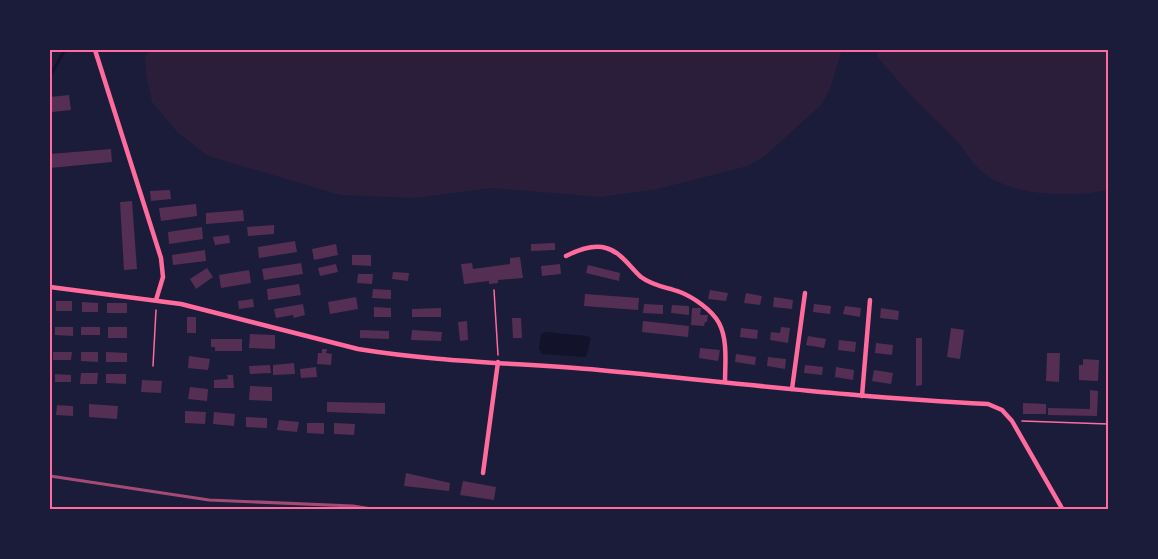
<svg xmlns="http://www.w3.org/2000/svg" width="1158" height="559" viewBox="0 0 1158 559" font-family="'Roboto Condensed',sans-serif">
<rect width="100%" height="100%" fill="#1b1b3a"/>
<g fill="#2a1e3b">
<polygon points="150,50 842,50 830,89 821,105 765,156 748,166 658,189 601,197 492,188 416,198 340,195 208,156 178,133 152,102 146,75 145,57"/>
<path d="M876 50H1108V190C1072 198 1011 197 981 171 970 161 963 146 952 136 925 110 900 85 877 56Z"/>
</g>
<polygon fill="#12122b" points="546,332 587,336 591,338 586,357 542,354 539,349 541,334"/>
<g fill="none" stroke-linecap="round" stroke-linejoin="round">
<polyline stroke="#12122b" stroke-width="3" points="50,76 65,50"/>
</g>
<g fill="#542f53">
<polygon points="69,95 71,110 52,112 51,107 50,107 50,97"/>
<polygon points="111,149 112,162 50,168 50,154"/>
<polygon points="170,190 171,199 151,201 150,191"/>
<polygon points="132,201 137,269 124,270 120,202"/>
<polygon points="196,204 197,216 161,221 159,208"/>
<polygon points="243,210 244,221 206,224 206,213"/>
<polygon points="274,225 274,234 248,236 247,227"/>
<polygon points="202,227 203,239 169,244 168,232"/>
<polygon points="229,235 230,243 215,245 213,237"/>
<polygon points="295,241 297,252 259,258 258,247"/>
<polygon points="555,243 555,250 531,251 531,244"/>
<polygon points="336,244 338,255 314,260 312,249"/>
<polygon points="205,250 206,261 173,265 172,255"/>
<polygon points="352,255 371,255 371,266 352,265"/>
<polygon points="520,257 523,278 498,280 498,283 489,284 489,281 464,284 461,264 472,263 473,269 510,264 510,258"/>
<polygon points="301,263 303,274 264,280 262,269"/>
<polygon points="336,264 338,272 320,276 318,268"/>
<polygon points="560,264 561,274 542,276 541,266"/>
<polygon points="588,265 620,273 619,281 586,273"/>
<polygon points="207,268 213,277 196,289 190,279"/>
<polygon points="249,270 251,283 221,288 219,275"/>
<polygon points="393,272 409,273 408,281 392,279"/>
<polygon points="358,274 373,274 372,284 357,283"/>
<polygon points="299,284 301,295 268,300 267,289"/>
<polygon points="373,289 391,290 391,299 372,298"/>
<polygon points="710,290 728,293 726,301 708,299"/>
<polygon points="746,293 762,296 760,305 744,303"/>
<polygon points="585,294 639,298 638,310 584,306"/>
<polygon points="356,297 358,309 330,314 328,302"/>
<polygon points="774,297 793,300 792,309 773,307"/>
<polygon points="253,299 254,307 239,309 238,301"/>
<rect x="56" y="301" width="16" height="10"/>
<polygon points="82,302 98,303 98,312 82,312"/>
<rect x="107" y="303" width="20" height="10"/>
<polygon points="303,304 305,315 294,318 293,315 276,318 274,309"/>
<polygon points="644,304 663,305 663,314 643,313"/>
<polygon points="814,304 831,306 830,314 813,312"/>
<polygon points="672,305 689,306 689,315 671,313"/>
<polygon points="845,306 861,308 860,317 843,314"/>
<polygon points="374,307 391,308 391,317 374,317"/>
<polygon points="441,308 441,317 412,317 412,309"/>
<polygon points="692,308 701,308 700,315 708,315 707,322 705,322 704,326 691,325"/>
<polygon points="881,308 899,311 898,320 880,318"/>
<rect x="187" y="317" width="9" height="16"/>
<polygon points="512,318 521,318 522,338 513,338"/>
<polygon points="467,321 468,340 460,341 458,322"/>
<polygon points="643,321 689,326 688,337 642,332"/>
<polygon points="55,327 73,327 73,336 55,335"/>
<rect x="81" y="327" width="19" height="8"/>
<rect x="108" y="327" width="19" height="11"/>
<polygon points="781,327 790,328 788,343 770,340 771,332 780,333"/>
<polygon points="741,328 758,330 757,339 740,337"/>
<polygon points="951,328 964,330 960,359 947,357"/>
<polygon points="360,330 389,331 389,339 360,338"/>
<polygon points="412,330 442,332 441,341 411,340"/>
<polygon points="250,334 275,335 275,349 249,348"/>
<polygon points="808,336 826,339 824,348 806,345"/>
<polygon points="916,338 922,338 922,385 916,386"/>
<polygon points="211,339 242,339 242,351 215,351 215,347 211,347"/>
<polygon points="839,340 856,342 855,352 838,350"/>
<polygon points="876,343 893,345 892,355 875,353"/>
<polygon points="700,348 720,350 718,361 699,358"/>
<polygon points="322,349 327,349 326,353 332,354 331,365 317,364 318,353 322,353"/>
<polygon points="53,352 72,352 71,360 53,360"/>
<polygon points="81,352 98,352 98,362 81,361"/>
<polygon points="106,352 127,353 127,362 106,362"/>
<polygon points="1047,353 1060,353 1059,382 1046,381"/>
<polygon points="736,354 756,357 755,365 735,362"/>
<polygon points="189,356 210,359 208,370 188,368"/>
<polygon points="768,357 786,359 785,369 767,366"/>
<polygon points="1083,359 1099,360 1098,381 1079,380 1079,365 1083,365"/>
<polygon points="294,363 295,374 273,375 273,365"/>
<polygon points="270,365 271,373 250,374 249,366"/>
<polygon points="805,365 823,367 822,375 804,373"/>
<polygon points="316,367 317,377 301,378 300,369"/>
<polygon points="836,367 854,370 853,380 835,377"/>
<polygon points="874,370 893,373 891,384 872,381"/>
<polygon points="81,373 98,373 97,384 80,384"/>
<polygon points="55,374 71,375 71,382 55,382"/>
<polygon points="106,374 126,374 126,384 106,383"/>
<polygon points="227,375 233,375 234,388 214,388 214,380 228,379"/>
<polygon points="142,380 162,381 161,393 141,392"/>
<polygon points="250,386 272,387 272,401 249,400"/>
<polygon points="190,387 208,389 207,401 188,399"/>
<polygon points="1090,390 1098,391 1097,416 1048,415 1048,408 1090,409"/>
<polygon points="327,402 385,403 385,414 327,412"/>
<polygon points="1023,403 1046,404 1046,414 1023,414"/>
<polygon points="89,404 118,406 117,419 89,417"/>
<polygon points="57,405 73,406 73,416 56,415"/>
<polygon points="185,411 206,412 205,424 185,423"/>
<polygon points="214,412 235,414 234,426 213,424"/>
<polygon points="246,417 267,418 267,428 246,427"/>
<polygon points="279,420 299,422 297,432 277,430"/>
<polygon points="307,423 324,423 324,434 307,433"/>
<polygon points="334,423 355,424 354,435 334,434"/>
<polygon points="406,473 450,483 449,491 404,486"/>
<polygon points="463,481 496,487 494,500 460,495"/>
</g>
<g fill="none" stroke-linecap="round" stroke-linejoin="round">
<g stroke="#ff6b9d" stroke-width="1.5">
<polyline points="494,290 498,355"/>
<polyline points="153,366 156,310"/>
<polyline points="1022,421 1108,424"/>
</g>
<g stroke="#ff6b9d" stroke-width="4.5">
<polyline points="95,50 161,258 163,277 156,300"/>
<path d="M566 256C578 250 593 244 606 248 621 252 630 267 641 277 653 286 666 287 680 292 693 297 712 310 719 323 728 340 725 364 725 382"/>
<path d="M50 287 181 304 358 349C437 362 519 363 599 370 728 382 858 398 988 404L1002 410 1012 421 1063 510"/>
<polyline points="792,389 805,293"/>
<polyline points="862,396 870,300"/>
<polyline points="483,473 498,362"/>
</g>
<polyline stroke="#a44b75" stroke-width="3" points="50,476 209,500 353,506 378,510"/>
</g>
<rect width="1158" height="559" fill="none" stroke="#1b1b3a" stroke-width="102"/>
<rect x="51" y="51" width="1056" height="457" fill="none" stroke="#ff6b9d" stroke-width="2"/>
</svg>
